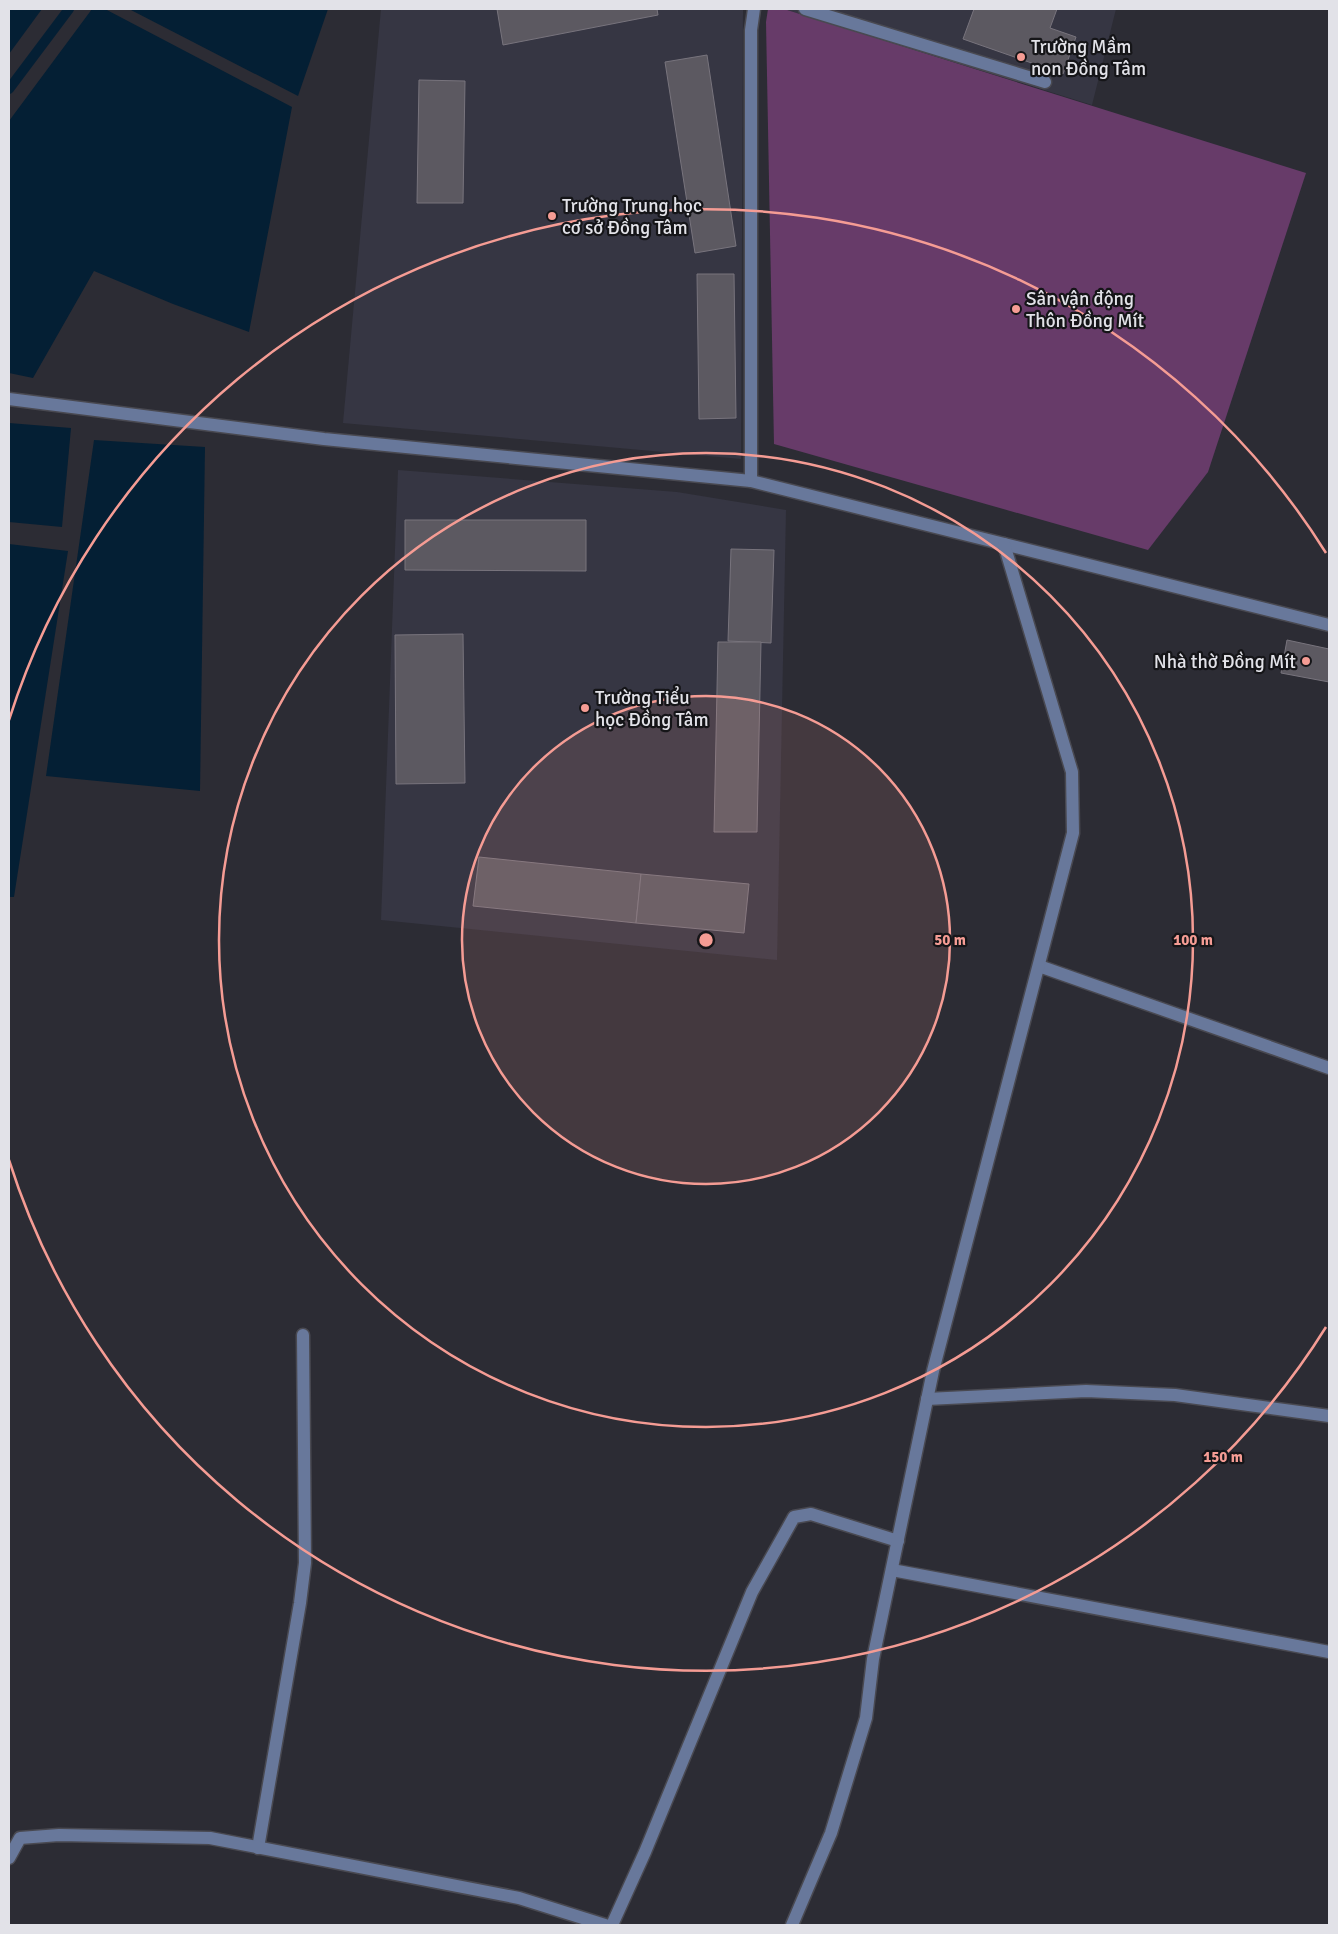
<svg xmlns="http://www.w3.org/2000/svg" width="1338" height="1934" viewBox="0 0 1338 1934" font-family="Signika,sans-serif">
<rect width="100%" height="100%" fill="#2c2c34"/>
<g fill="#363643">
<polygon points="381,9 743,9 741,459 343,423"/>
<polygon points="784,9 1116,9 1092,105"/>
<polygon points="398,470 677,492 786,510 777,960 381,920"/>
</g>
<polygon fill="#673b69" points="768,9 784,9 1306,173 1208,472 1148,550 774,444 766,22"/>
<g fill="#041f34">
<polygon points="9,9 42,9 9,54"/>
<polygon points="92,9 105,9 292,107 249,332 173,304 94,271 33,378 9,373 9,121"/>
<polygon points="129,9 328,9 298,96"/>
<polygon points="9,423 71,428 62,527 9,522"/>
<polygon points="94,440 205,447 200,791 46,776"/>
<polygon points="9,544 68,551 14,897 9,897"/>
</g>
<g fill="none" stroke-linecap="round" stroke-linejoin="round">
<polyline stroke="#041f34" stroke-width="10" points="9,89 69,9"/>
</g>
<g fill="#5c5961" stroke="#78747d">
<polygon points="497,9 657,9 658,15 503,45"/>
<polygon points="974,9 1057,9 1050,28 1076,37 1063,74 963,39"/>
<polygon points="707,55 736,246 695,253 665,62"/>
<polygon points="419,80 465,81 463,203 417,203"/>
<polygon points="697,274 734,274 736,418 699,419"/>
<polygon points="405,520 586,520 586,571 405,570"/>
<polygon points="731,549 774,550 771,643 728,641"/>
<polygon points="463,634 465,783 396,784 395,635"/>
<polygon points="1287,640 1329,649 1329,682 1281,673"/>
<polygon points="718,642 761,642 757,832 714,832"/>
<polygon points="479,857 641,874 636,923 473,906"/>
<polygon points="641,874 749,884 744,933 636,923"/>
</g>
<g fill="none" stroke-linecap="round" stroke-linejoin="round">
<defs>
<g id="minor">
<polyline points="805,9 1045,82"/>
<polyline points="9,399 324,439 751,481 1329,625"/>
<polyline points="751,481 751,30 754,9"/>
<polyline points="1039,966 1329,1068"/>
<polyline points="927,1399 1086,1391 1175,1395 1329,1416"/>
<polyline points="892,1570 1329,1652"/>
<polyline points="258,1848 300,1603 305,1563 303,1335"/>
<polyline points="9,1858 20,1838 59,1835 210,1838 519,1898 605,1925"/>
<polyline points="612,1925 645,1852 752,1592 794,1517 811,1514 898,1541"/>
<polyline points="792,1925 831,1833 866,1718 873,1659 933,1371 1073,833 1072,772 1004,544"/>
</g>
</defs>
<use href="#minor" stroke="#494951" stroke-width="15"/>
<use href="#minor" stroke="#68789b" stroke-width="12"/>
</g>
<circle cx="706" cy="940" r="244" fill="#f59c94" fill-opacity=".12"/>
<g fill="none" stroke="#f59c94" stroke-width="2.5">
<circle cx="706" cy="940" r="244"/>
<circle cx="706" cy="940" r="487"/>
<path d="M1326 1327A731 731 0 0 1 9 1160M9 720A731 731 0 0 1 1326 553"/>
</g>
<g fill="#f59c94" stroke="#151518" stroke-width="2">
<circle cx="1021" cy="57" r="5"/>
<circle cx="552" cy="216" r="5"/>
<circle cx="1016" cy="309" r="5"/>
<circle cx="1306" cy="661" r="5"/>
<circle cx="585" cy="708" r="5"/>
</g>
<g text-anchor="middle" stroke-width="4.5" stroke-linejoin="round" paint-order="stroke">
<g font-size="19" fill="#e2e2e8" stroke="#151518" text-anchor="start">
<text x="1031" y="53">Trường Mầm<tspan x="1031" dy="22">non Đồng Tâm</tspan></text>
<text x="562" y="212">Trường Trung học<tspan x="562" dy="22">cơ sở Đồng Tâm</tspan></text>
<text x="1026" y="305">Sân vận động<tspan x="1026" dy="22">Thôn Đồng Mít</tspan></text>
<text x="1296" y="668" text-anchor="end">Nhà thờ Đồng Mít</text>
<text x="595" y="704">Trường Tiểu<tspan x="595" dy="22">học Đồng Tâm</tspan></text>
</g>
</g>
<circle cx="706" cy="940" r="8" fill="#f59c94" stroke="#151518" stroke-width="2.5"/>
<g font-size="15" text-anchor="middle" font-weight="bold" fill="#f59c94" stroke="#151518" stroke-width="4.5" stroke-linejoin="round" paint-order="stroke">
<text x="950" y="945">50 m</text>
<text x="1193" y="945">100 m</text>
<text x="1223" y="1462">150 m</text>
</g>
<rect width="1338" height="1934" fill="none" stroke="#e2e2e8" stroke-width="20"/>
</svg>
